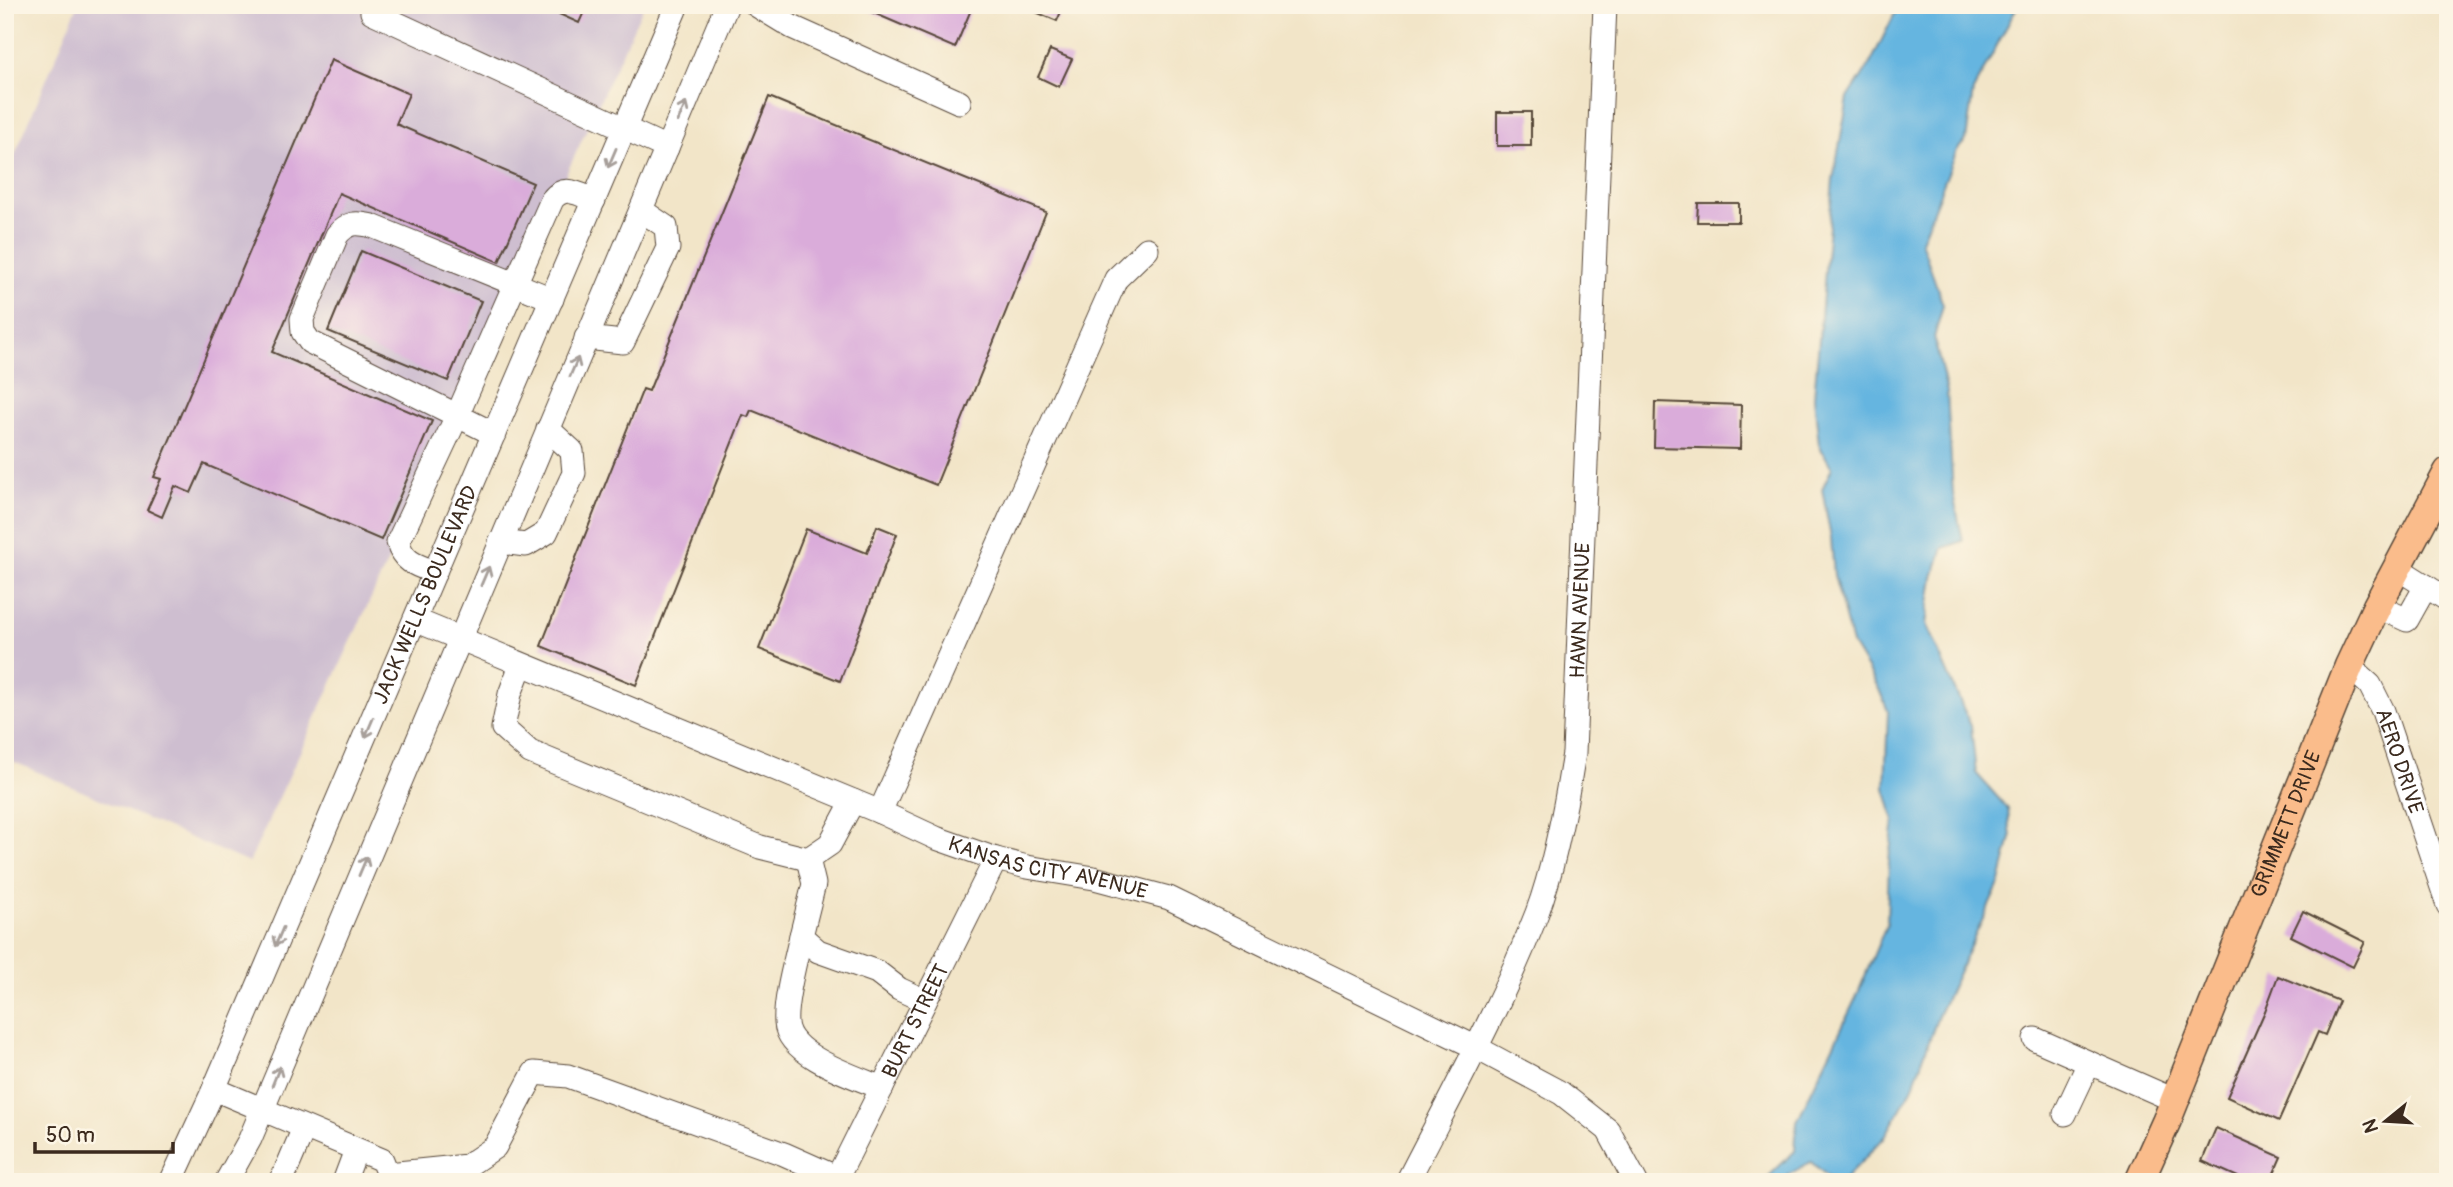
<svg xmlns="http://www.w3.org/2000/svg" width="2453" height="1187" viewBox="0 0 2453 1187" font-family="Pangolin,sans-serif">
<rect width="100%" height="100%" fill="#fcf5e5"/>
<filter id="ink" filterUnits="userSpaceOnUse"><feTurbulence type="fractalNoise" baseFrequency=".0143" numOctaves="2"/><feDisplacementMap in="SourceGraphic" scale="14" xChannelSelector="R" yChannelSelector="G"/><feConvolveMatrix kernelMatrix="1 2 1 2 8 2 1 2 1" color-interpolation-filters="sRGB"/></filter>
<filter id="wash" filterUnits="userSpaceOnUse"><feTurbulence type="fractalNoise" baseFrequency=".00686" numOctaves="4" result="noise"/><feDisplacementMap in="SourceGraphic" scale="28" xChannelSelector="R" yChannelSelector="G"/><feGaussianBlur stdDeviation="1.57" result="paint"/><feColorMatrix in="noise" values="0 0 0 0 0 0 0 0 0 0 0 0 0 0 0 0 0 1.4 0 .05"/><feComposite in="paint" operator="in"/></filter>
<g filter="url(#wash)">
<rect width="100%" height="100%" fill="#f2e5c8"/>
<polygon fill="#cebed0" points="78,5 644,5 249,863 5,758 5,178"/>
<polygon fill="#65b5e0" stroke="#50707f" stroke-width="2" points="1899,5 2018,5 1973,91 1966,140 1957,150 1921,241 1943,305 1934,338 1947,392 1953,494 1963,541 1943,548 1933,577 1926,624 1971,726 1976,773 2008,809 2011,838 2000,882 1938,1016 1912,1089 1884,1138 1842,1182 1834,1182 1811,1162 1788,1175 1791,1182 1766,1182 1767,1178 1795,1151 1797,1121 1856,998 1887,923 1889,860 1894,820 1885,788 1888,711 1878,687 1852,644 1834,575 1831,538 1822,489 1832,468 1819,445 1814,397 1833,180 1848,98 1871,62"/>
<g id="blocks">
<g fill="#daacda">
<polygon points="539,5 587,5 579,23"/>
<polygon points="855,5 973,5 955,48"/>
<polygon points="1019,5 1064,5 1057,21"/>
<polygon points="1050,50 1072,59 1059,87 1038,77"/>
<polygon points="331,60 409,94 396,124 533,183 499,262 339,193 272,352 432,421 381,540 204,464 191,493 175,486 162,517 147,510 161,479 154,477"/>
<polygon points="769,97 863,136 862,137 1046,212 936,485 751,410 748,417 743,415 636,685 541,646 643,389 649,391"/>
<rect x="1497" y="112" width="34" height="34"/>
<polygon points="1698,203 1739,203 1739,222 1697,222"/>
<polygon points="361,251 481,301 448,381 328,331"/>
<polygon points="1655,402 1741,405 1740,449 1654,447"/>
<polygon points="877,526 897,534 840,681 759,649 806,529 867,553"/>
<polygon points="2303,911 2365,942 2353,967 2291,936"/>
<polygon points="2278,976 2339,1001 2325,1035 2318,1032 2279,1121 2227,1097 2265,1011"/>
<polygon points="2216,1128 2281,1157 2270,1182 2249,1182 2202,1161"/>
</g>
</g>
</g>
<g filter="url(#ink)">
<use href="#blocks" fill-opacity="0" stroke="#564638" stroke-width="2"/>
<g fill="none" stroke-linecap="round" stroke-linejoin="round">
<defs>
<g id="minor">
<polyline points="756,5 792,27 959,102"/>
<polyline points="372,12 667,148"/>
<polyline points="586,338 623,342 668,248 666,227 641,210"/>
<path d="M494 434 310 342 303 332 302 319 337 235C348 222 356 222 372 226L552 299"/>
<polyline points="500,542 526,545 546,533 574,473 572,451 548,429"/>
<polyline points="2397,568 2448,600"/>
<path d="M435 572C418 566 402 562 398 542L457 416 552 200C564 184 579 194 594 200"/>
<polyline points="2377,606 2407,620 2426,586"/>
<path id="s1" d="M415 620 880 812 936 838 996 859 1027 867 1094 878 1169 898 1475 1047 1561 1093 1608 1130 1636 1182"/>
<polyline points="521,665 510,694 503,728 530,752 760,847 808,859 830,844 853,801"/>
<path id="s2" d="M2349 666 2370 685 2383 711 2448 905"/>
<polyline points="880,812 1116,279 1147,249"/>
<polyline points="808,859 814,884 801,936 818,951 877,972 899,989 925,1001"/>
<path d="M801 936C796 959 784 1001 786 1023 788 1056 856 1077 882 1088"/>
<polyline points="2035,1039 2174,1100"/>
<polyline points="214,1089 382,1160 391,1182"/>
<polyline points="2065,1114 2089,1063"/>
<polyline points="388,1174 467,1166 495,1147 534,1073 568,1076 784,1154 838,1178"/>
<path id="s3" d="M171 1182 214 1089 677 5"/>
<polyline points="226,1182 250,1139 727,5"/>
<polyline points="281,1182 304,1128"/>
<polyline points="344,1182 356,1150"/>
<path id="s4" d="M835 1182 996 859"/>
<path id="s5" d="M1407 1182C1452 1094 1501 1006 1537 913 1555 865 1566 804 1574 753L1605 5"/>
</g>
<g id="major">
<path id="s6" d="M2139 1182 2167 1120 2349 666 2377 606 2448 472"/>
</g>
</defs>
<use href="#minor" stroke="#564638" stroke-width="25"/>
<use href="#major" stroke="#564638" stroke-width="31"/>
<use href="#minor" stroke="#fff" stroke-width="23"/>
<use href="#major" stroke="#fabc8b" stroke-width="28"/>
</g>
<defs><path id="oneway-shaft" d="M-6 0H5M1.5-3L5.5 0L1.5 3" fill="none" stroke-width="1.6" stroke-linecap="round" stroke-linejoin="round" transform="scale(1.75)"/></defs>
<g stroke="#a79f9a">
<use href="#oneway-shaft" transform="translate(682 112) rotate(-67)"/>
<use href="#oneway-shaft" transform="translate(612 158) rotate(113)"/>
<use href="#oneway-shaft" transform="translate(574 367) rotate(-67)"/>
<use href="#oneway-shaft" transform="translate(485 576) rotate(-67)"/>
<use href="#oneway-shaft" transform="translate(369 728) rotate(113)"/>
<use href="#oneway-shaft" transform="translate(363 866) rotate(-67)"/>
<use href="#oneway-shaft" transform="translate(279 937) rotate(113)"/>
<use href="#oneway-shaft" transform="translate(276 1076) rotate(-68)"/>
</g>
</g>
<g text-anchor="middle" stroke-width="7" stroke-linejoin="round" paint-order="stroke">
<g font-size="21" fill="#3b2a1e" stroke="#fcf5e5">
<text dy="7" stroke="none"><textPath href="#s3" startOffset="640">JACK WELLS BOULEVARD</textPath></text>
<text dy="7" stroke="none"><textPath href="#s5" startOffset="606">HAWN AVENUE</textPath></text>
<text dy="7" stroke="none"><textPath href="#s2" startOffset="110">AERO DRIVE</textPath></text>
<text dy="7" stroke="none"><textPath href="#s6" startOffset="387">GRIMMETT DRIVE</textPath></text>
<text dy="7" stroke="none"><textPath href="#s1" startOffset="681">KANSAS CITY AVENUE</textPath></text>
<text dy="7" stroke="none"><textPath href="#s4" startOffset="180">BURT STREET</textPath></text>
</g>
</g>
<rect width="2453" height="1187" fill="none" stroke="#fcf5e5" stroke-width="28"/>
<g transform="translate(2386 1121) rotate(252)" stroke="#fcf5e5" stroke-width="5" paint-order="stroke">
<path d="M0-5L12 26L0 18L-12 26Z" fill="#3b2a1e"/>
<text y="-10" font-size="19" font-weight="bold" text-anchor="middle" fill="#3b2a1e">N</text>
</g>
<path d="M35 1142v10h138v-10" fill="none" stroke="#3b2a1e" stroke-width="3.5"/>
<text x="46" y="1142" font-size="21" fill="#3b2a1e" stroke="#fcf5e5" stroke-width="5" paint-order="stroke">50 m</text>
</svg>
